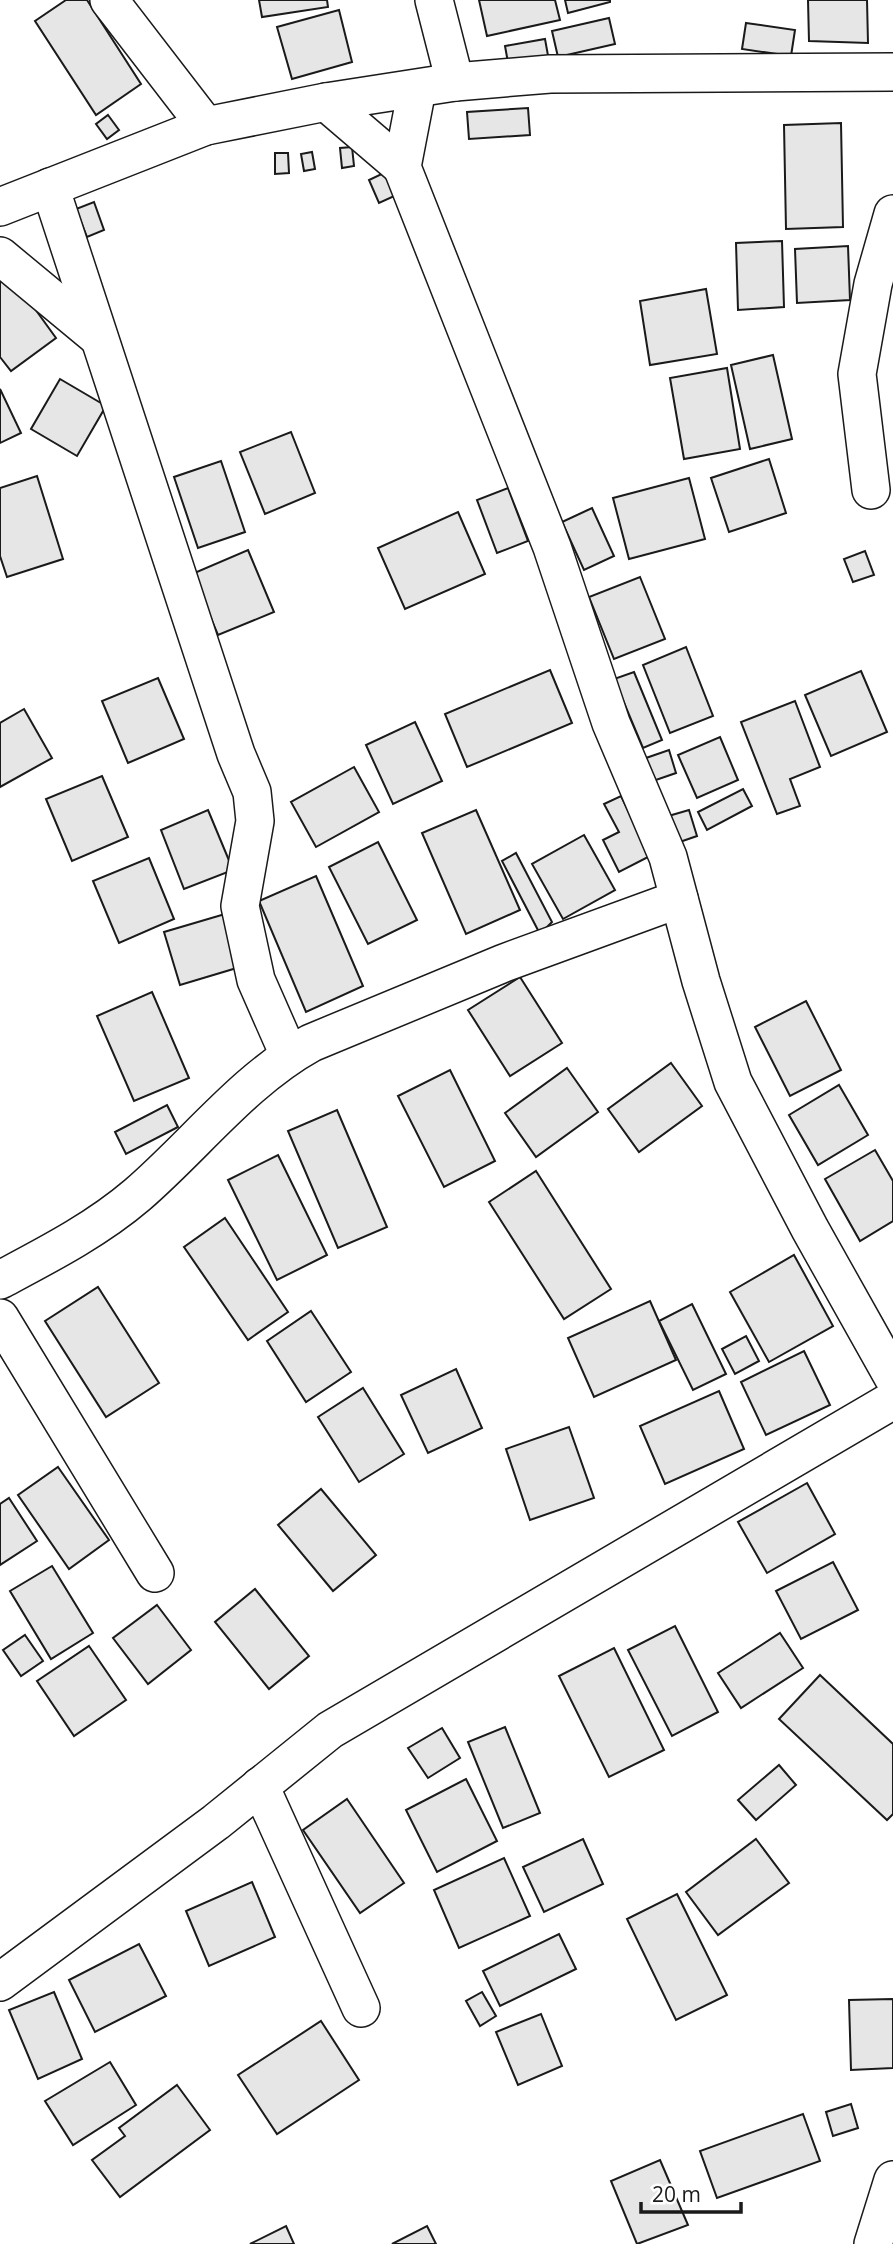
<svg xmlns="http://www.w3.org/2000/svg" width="893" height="2244" viewBox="0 0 893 2244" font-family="'Open Sans',sans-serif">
<rect width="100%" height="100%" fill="#fff"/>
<g fill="#e6e6e6" stroke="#1a1a1a" stroke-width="2">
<polygon points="66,0 87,0 141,84 96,115 35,21"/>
<polygon points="259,0 327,0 328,7 262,17"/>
<polygon points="479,0 555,0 560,20 487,36"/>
<polygon points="565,0 610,0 610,2 568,13"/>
<polygon points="808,0 867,0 868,43 809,41"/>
<polygon points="339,10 352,62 292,79 277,27"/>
<polygon points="609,18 615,44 558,57 552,31"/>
<polygon points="746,23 795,30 791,56 742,49"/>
<polygon points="545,39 549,61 509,68 505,46"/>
<polygon points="528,108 530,135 469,139 467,112"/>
<polygon points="108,115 119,130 107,139 96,124"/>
<polygon points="841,123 843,227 786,229 784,125"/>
<polygon points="352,147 354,166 342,168 340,148"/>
<polygon points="312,152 315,169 304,171 301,154"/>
<polygon points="275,153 288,153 289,173 275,174"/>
<polygon points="390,170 401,193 379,203 369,180"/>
<polygon points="94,202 104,230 87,237 76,209"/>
<polygon points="782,241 784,307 738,310 736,243"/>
<polygon points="848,246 850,300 797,303 795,249"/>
<polygon points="9,273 56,338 11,371 0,357 0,280"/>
<polygon points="706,289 717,354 650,365 640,301"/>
<polygon points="773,355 792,439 750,449 731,365"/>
<polygon points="727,368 740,449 684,459 670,378"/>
<polygon points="60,379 106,406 77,456 31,429"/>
<polygon points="0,389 21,433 0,443"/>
<polygon points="291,432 315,493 265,514 240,452"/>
<polygon points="769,459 786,513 729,532 711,478"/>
<polygon points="221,461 245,532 198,548 174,477"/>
<polygon points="37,476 63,559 7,577 0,556 0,488"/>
<polygon points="689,478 705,539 629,559 613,498"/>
<polygon points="508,488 528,541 497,553 477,500"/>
<polygon points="592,508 614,556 584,570 562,522"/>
<polygon points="458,512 485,574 405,609 378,548"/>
<polygon points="248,550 274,612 218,635 192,574"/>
<polygon points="865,551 874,575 853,582 844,559"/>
<polygon points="640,577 665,639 614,659 589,597"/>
<polygon points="686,647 713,716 670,733 643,665"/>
<polygon points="550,670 572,723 467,767 445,714"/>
<polygon points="861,671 887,732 831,756 805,695"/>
<polygon points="634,672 662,740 643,748 614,679"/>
<polygon points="158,678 184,739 128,763 102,701"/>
<polygon points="795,701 820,767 790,779 800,806 777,814 741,722"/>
<polygon points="24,709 52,758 0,787 0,723"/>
<polygon points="415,722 442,781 393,804 366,745"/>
<polygon points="720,737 738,780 697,798 678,755"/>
<polygon points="669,750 676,773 653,781 646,758"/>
<polygon points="354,767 379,812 316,847 291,802"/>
<polygon points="102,776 128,837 72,861 46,799"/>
<polygon points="743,789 752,806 707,830 698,812"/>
<polygon points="621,796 650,856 619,872 603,840 619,832 604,804"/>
<polygon points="208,810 233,870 184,889 161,830"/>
<polygon points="476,810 520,910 466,934 422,833"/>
<polygon points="689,810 697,836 674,844 665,817"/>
<polygon points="584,835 615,890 563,919 532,864"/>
<polygon points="378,842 417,920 368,944 329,867"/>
<polygon points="516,853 552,922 540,934 502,861"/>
<polygon points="149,858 174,919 119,943 93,881"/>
<polygon points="316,876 363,986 306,1012 259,901"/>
<polygon points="225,914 240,967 180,985 164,932"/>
<polygon points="520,977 562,1043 510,1076 468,1010"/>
<polygon points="152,992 189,1078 134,1101 97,1016"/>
<polygon points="806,1001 841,1070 790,1096 755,1027"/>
<polygon points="671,1063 702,1106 639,1152 608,1109"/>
<polygon points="567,1068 598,1112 536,1157 505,1113"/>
<polygon points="450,1070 495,1161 444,1187 398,1096"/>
<polygon points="839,1085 868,1135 818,1165 789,1115"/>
<polygon points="167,1105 178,1127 126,1154 115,1132"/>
<polygon points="337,1110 387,1227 338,1248 288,1131"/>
<polygon points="875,1150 893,1181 893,1221 860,1241 825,1179"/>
<polygon points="278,1155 327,1255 277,1280 228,1180"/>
<polygon points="536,1171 611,1289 564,1319 489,1202"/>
<polygon points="225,1218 288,1312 248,1340 184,1247"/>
<polygon points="794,1255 833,1326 769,1362 730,1292"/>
<polygon points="98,1287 159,1383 106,1417 45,1321"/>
<polygon points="650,1301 676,1360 594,1397 568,1338"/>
<polygon points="692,1304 726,1374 693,1390 659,1321"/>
<polygon points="311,1311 351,1372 306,1402 267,1341"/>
<polygon points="746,1336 759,1361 735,1374 722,1349"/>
<polygon points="804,1351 830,1405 766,1435 741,1382"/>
<polygon points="456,1369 482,1428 428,1453 401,1395"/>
<polygon points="363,1388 404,1454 359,1482 318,1417"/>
<polygon points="719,1391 744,1449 665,1484 640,1426"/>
<polygon points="569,1427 594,1498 530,1520 506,1449"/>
<polygon points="58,1467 109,1540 69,1569 18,1495"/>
<polygon points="807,1483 835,1534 767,1573 738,1522"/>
<polygon points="321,1489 376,1555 333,1591 278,1525"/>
<polygon points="9,1498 37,1541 0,1565 0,1504"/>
<polygon points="833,1562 858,1610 801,1639 776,1591"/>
<polygon points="52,1566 93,1633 51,1659 10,1591"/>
<polygon points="255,1589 309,1656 269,1689 215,1622"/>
<polygon points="157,1605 191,1650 148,1684 113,1638"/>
<polygon points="675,1626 718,1712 672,1736 628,1650"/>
<polygon points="780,1633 803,1668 741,1708 718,1673"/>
<polygon points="25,1635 43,1661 21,1676 3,1650"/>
<polygon points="89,1646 126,1700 74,1736 37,1681"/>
<polygon points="614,1648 664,1750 609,1777 559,1676"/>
<polygon points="820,1675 893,1744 893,1814 887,1820 779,1719"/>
<polygon points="505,1727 540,1813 503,1828 468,1742"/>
<polygon points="442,1728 460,1758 428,1778 408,1748"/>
<polygon points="779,1765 796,1785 756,1820 738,1800"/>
<polygon points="466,1779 497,1841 437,1872 406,1810"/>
<polygon points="347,1799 404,1883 360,1913 303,1830"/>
<polygon points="583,1839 603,1884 544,1912 523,1867"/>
<polygon points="756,1839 789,1883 718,1935 686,1892"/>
<polygon points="504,1858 530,1916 459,1948 434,1890"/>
<polygon points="252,1882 275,1937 209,1966 186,1911"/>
<polygon points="677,1894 727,1995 676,2020 627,1919"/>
<polygon points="559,1934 576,1969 500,2006 483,1971"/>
<polygon points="139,1944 166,1996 95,2032 69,1980"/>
<polygon points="54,1992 82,2059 38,2079 9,2010"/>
<polygon points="482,1992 496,2016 480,2026 466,2001"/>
<polygon points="893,1999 893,2068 851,2070 849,2000"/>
<polygon points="541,2014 562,2066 518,2085 496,2032"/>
<polygon points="321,2021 359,2080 277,2134 238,2075"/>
<polygon points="110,2062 136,2105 73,2145 45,2101"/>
<polygon points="177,2085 210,2130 120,2197 92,2160 125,2136 119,2128"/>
<polygon points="851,2104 858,2128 833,2136 826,2112"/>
<polygon points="803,2114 820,2161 717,2198 700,2151"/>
<polygon points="660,2160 688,2225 637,2244 611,2181"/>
<polygon points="286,2226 294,2244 250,2244"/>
<polygon points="427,2226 436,2244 392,2244"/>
</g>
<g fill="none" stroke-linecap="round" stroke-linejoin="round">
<defs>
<g id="minor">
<polyline points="109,0 206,126"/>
<polyline points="434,0 455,82"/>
<polyline points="417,89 402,167 552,547 611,723 668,857 701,981 733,1082 810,1229 893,1377"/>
<polyline points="326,102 402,167"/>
<polyline points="50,187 236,754 252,792 255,821 240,906 256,980 289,1055"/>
<polyline points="0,207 206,126 326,102 455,82 550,74 893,72"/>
<polyline points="0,256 99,338"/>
<polyline points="871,490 857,374 873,284 893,214"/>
<path d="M0 1280C47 1255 96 1230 137 1195 195 1145 244 1080 311 1043L504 963 679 899"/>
<polyline points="0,1318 155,1573"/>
<polyline points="260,1786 361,2008"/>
<polyline points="0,1982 216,1822 330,1730 893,1400"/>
<polyline points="873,2244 893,2180"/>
</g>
</defs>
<use href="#minor" stroke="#1a1a1a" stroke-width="40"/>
<use href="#minor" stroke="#fff" stroke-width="37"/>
</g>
<path d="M641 2202v10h100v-10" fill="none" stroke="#1a1a1a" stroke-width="3.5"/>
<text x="652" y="2202" font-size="21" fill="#1a1a1a" stroke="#ffffff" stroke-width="5" paint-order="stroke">20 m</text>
</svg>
